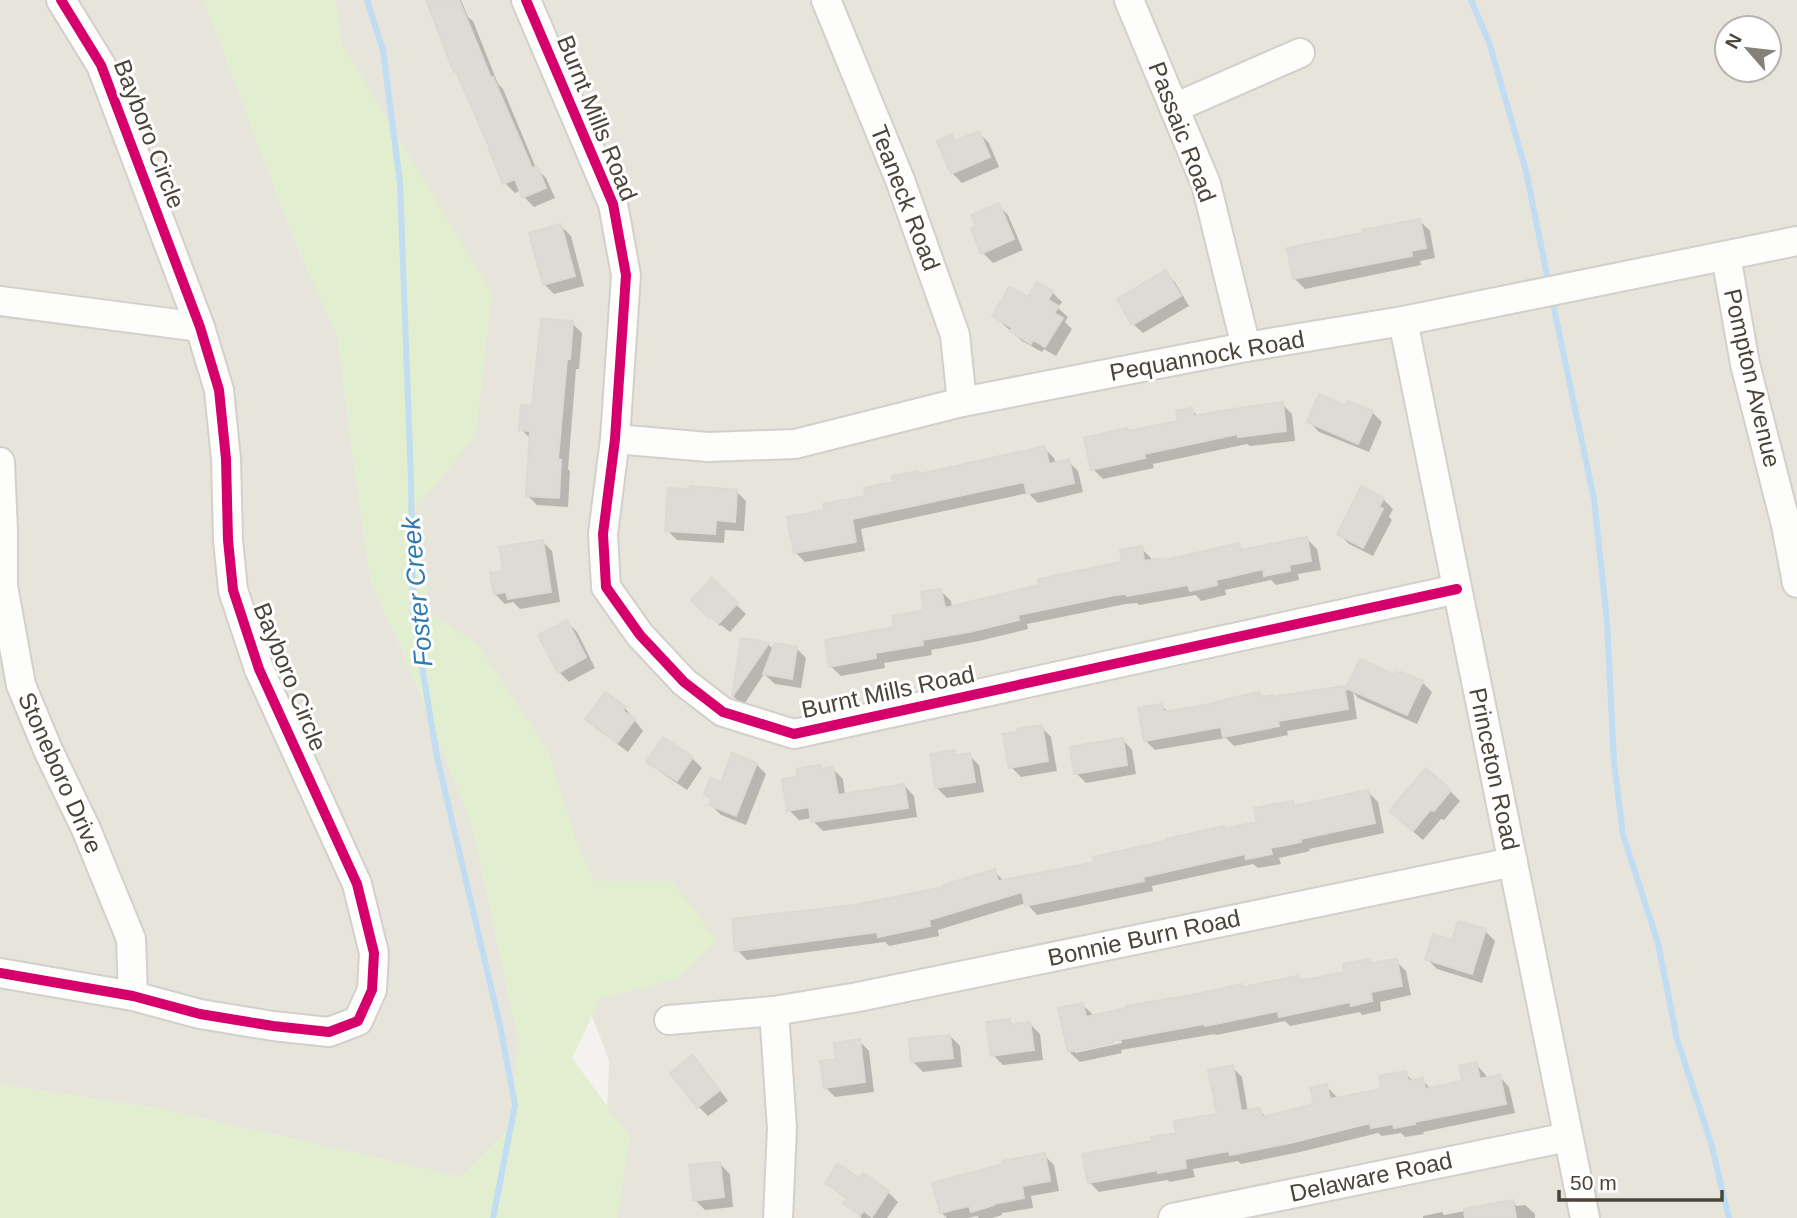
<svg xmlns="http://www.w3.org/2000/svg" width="1797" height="1218" viewBox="0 0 1797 1218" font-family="Arial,sans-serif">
<rect width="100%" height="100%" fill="#f4f2ee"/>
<g fill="#e7e4dc" fill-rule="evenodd">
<polygon points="0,0 204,0 296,245 338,337 351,444 371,583 401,648 471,821 518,1038 513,1125 461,1177 161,1109 0,1084"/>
<path d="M306 0H1797V1218H603L609 1060 501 783 408 570ZM1727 28H1769V70H1727Z"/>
</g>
<polygon fill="#e1eecf" points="204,0 336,0 342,44 492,293 476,435 415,510 431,613 477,643 549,753 576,841 595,881 672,881 717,940 679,979 600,999 572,1058 630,1137 617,1218 0,1218 0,1084 161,1109 461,1177 513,1125 518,1038 471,821 401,648 371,583 351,444 338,337 296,245"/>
<g fill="#0003" fill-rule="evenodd">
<polygon points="428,0 461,0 468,17 473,21 498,84 503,89 536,168 546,178 555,198 534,207 524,197 521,190 515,193 505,183 460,75 455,71"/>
<polygon points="979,133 989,143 999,167 962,183 952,173 952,137 957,142"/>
<polygon points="998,205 1008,215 1023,250 993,263 983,253 979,227"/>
<polygon points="1420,221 1430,231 1435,258 1420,261 1421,265 1305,289 1295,279"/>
<polygon points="561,226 571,236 584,286 554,294 544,284"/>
<polygon points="1165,272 1175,282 1189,306 1143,333 1133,324"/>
<polygon points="1052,292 1062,302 1058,308 1068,317 1065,322 1072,329 1056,356 1044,349 1042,352 1022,341 994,316"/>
<polygon points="572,323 582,333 579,369 576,369 568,469 570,471 568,507 537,505 527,495 531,439 521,429 534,408"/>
<polygon points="1282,404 1292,414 1295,441 1250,446 1247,444 1153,464 1154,468 1103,479 1093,469 1130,433 1180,422 1192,410 1199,417"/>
<polygon points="1347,408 1372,412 1382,422 1369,452 1319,432 1309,422"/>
<polygon points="1044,448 1054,458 1056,464 1068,461 1078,471 1083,492 1038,503 1028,493 861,529 865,551 805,562 795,552 826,512 868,498"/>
<polygon points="736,491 746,501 744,531 725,530 724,543 677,540 667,530"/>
<polygon points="1383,499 1393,509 1389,517 1392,520 1373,556 1349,544 1339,534"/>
<polygon points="1307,539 1317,549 1321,570 1298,574 1299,580 1276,585 1271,580 1225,590 1226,595 1201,601 1196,595 1139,605 1137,603 1126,604 1027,624 1028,629 979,641 931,650 932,655 884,663 885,668 841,676 830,666 926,612 941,591 951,601 952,608 1124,563 1141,548 1151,558 1152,562 1166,561 1238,545 1244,551"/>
<polygon points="542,541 552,551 560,602 520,609 513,602 505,604 495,594 505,572"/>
<polygon points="712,581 746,614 730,632 721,625 720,626 693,600"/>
<polygon points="567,622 577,632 595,668 569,682 559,672"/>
<polygon points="742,640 768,644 774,650 796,648 806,658 801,688 775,684 764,674 743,706 734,697"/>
<polygon points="1361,661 1396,677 1422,682 1432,692 1417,724 1358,698 1353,692 1357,719 1287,731 1288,735 1234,746 1226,738 1155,750 1145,740 1162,706 1169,713 1259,694 1263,698 1274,698 1344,688 1347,691"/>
<polygon points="625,708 643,731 628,752 597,729 587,719"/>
<polygon points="1041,727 1051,737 1057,771 1021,777 1011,767"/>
<polygon points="1122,739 1132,750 1136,774 1086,783 1076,773"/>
<polygon points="954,752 959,757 969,755 979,765 984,792 947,798 937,788"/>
<polygon points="692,758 702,768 687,790 659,771 649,762"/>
<polygon points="756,764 766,774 746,825 721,815 711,805 713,801 706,794"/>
<polygon points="820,767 824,771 833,769 843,779 845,795 904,785 914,796 917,817 823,831 813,821 813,818 799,820 789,810 800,778"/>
<polygon points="1450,791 1460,801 1444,820 1441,819 1423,840 1401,821"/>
<polygon points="1368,792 1378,802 1384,833 1309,849 1310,851 1279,858 1281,864 1258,868 1253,864 1152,886 1153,891 1037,915 1026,903 938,930 939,936 889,946 885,942 747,960 737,950 856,906 946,889 994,871 1005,882 1097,864 1223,828 1225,830 1259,823 1292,803 1297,807"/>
<polygon points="1485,931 1495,941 1482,983 1437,969 1427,959"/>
<path d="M1369 961 1373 964 1396 961 1406 971 1411 995 1380 1002 1381 1011 1362 1015 1360 1012 1290 1026 1285 1021 1216 1035 1215 1034 1121 1050 1122 1053 1080 1062 1069 1052 1083 1005 1093 1015V1017L1242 986 1245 988 1298 977 1303 982 1346 973ZM1121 1040 1122 1043 1075 1053V1049Z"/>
<polygon points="1009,1021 1014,1026 1030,1024 1040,1034 1043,1060 1003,1065 993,1055"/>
<polygon points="950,1036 960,1046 962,1067 923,1072 913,1062"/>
<polygon points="859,1041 869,1051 874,1092 835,1097 825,1087 838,1061"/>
<polygon points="1476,1064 1485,1074 1487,1079 1500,1077 1509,1087 1515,1113 1423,1132 1424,1134 1405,1137 1401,1133 1382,1136 1378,1133 1300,1152 1241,1164 1238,1161 1193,1169 1195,1177 1170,1182 1167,1180 1099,1192 1089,1182 1154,1142 1178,1134 1219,1115 1232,1067 1242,1077 1248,1112 1259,1110 1267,1118 1316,1106 1326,1086 1336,1096 1337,1099 1383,1091 1405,1073 1414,1082 1422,1080 1431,1089 1464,1083"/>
<polygon points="702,1067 728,1101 708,1116 698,1106"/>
<polygon points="1044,1155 1054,1165 1059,1191 1031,1196 1033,1208 1002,1213 1002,1215 992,1218 979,1218 977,1216 968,1218 947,1218 941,1212"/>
<polygon points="720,1164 730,1174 733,1207 705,1210 695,1200"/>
<polygon points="859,1181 888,1192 898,1202 887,1218 862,1218 846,1203 848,1200 837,1192 827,1182"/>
<polygon points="1512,1202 1517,1206 1525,1205 1535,1214 1535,1218 1423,1218 1423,1216 1442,1212 1444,1215"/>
</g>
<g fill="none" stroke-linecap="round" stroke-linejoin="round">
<g stroke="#c0ddf1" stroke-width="6">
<polyline points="367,0 383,50 400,183 411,480 413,612 437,757 501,1030 515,1105 493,1218"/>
<polyline points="1471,0 1489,42 1526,171 1549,285"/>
<polyline points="1552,299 1594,499 1607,621 1614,762 1623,835 1658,943 1677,1039 1711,1143 1729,1218"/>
</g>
</g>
<g fill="#dedbd6" stroke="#dcd9d4" stroke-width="2">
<polygon points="426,0 459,0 491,78 493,77 532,168 537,166 546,188 522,198 515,179 503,184 489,149 490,149 456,71 454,72"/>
<polygon points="979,131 990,157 951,174 937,141 952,134 955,141"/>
<polygon points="999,203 1014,239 981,254 971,229 976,226 971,215"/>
<polygon points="1420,219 1426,248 1411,251 1412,256 1293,279 1287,248 1362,233 1362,230"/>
<polygon points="561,224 575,276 543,285 529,233"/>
<polygon points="1166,270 1181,296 1132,325 1117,299"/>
<polygon points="1037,282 1053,291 1048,300 1059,306 1054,313 1063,318 1045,347 1033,340 1031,344 1010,331 1012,328 992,316 1009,287 1028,297"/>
<polygon points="541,319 573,321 570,359 567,359 558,459 561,460 559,498 526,496 530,431 519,430 521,405 532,406"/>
<polygon points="1319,394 1346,406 1348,401 1373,411 1358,444 1307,422"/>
<polygon points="1283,402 1286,431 1238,437 1238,434 1144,454 1145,458 1091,470 1084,438 1127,428 1128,431 1178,421 1176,411 1192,408 1194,416 1227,410"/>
<polygon points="1045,446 1049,464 1069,459 1074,483 1027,494 1024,482 852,519 856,542 794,553 787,517 824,510 823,504 866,496 864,488 893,482 892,476 918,471 919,474"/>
<polygon points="690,486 737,490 735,522 716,520 715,534 665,531 668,488 690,489"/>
<polygon points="1361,486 1384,498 1379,507 1383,509 1363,548 1337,534"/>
<polygon points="1307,537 1311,561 1289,565 1290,571 1264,576 1263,569 1216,580 1217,585 1190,591 1188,585 1127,596 1127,594 1115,595 1018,615 1019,620 969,632 922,640 923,645 875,653 876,658 829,667 825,640 894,627 892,616 924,610 921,592 941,589 945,608 1039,585 1038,579 1122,562 1120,550 1142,546 1144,561 1164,558 1165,560 1230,545 1239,543 1241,550"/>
<polygon points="543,540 551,592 508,599 506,592 494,594 490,573 503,571 499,547"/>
<polygon points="712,578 738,603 719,623 710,617 709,618 691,600"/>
<polygon points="567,620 586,657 558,673 538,635"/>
<polygon points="741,638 769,643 732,697"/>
<polygon points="775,643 797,647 792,679 763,674"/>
<polygon points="1360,659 1395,675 1396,672 1400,674 1401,672 1423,681 1407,715 1346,688"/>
<polygon points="1344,686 1348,709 1278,721 1279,726 1223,737 1221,727 1144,741 1138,708 1162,704 1164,712 1216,703 1215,702 1259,692 1260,697 1273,695 1273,697"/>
<polygon points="605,692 626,707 623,711 635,719 617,743 585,719"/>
<polygon points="1042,725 1048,761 1009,768 1003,734 1018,732 1017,729"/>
<polygon points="663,737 693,757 677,781 646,762"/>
<polygon points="1123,738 1127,765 1074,774 1070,747"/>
<polygon points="955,750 956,755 970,753 975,782 935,788 930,754"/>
<polygon points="732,753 757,763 736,816 709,805 712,798 704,795 710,778 721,782"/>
<polygon points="820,765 821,769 833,767 838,795 904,784 908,808 811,822 809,807 787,811 782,779 798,776 796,769"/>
<polygon points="1426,768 1451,790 1434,811 1430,810 1413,831 1389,811"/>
<polygon points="1368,790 1375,823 1300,839 1301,842 1270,848 1272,854 1246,859 1245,854 1143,877 1144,881 1025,906 1022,892 929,920 930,926 878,937 877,932 735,951 732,919 855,905 944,887 943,885 995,869 998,881 1095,862 1093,857 1166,841 1166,839 1224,826 1224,829 1257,822 1254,808 1293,801 1294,806"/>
<polygon points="1458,921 1486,929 1472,974 1425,959 1433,934 1452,940"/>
<polygon points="1370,959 1370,963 1397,959 1402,986 1371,992 1372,1001 1351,1006 1350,1002 1279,1017 1278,1011 1205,1026 1204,1024 1112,1041 1113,1043 1068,1052 1058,1008 1083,1003 1086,1017 1127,1008 1126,1006 1198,994 1242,984 1243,987 1298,976 1300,981 1344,972 1343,964"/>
<polygon points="1010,1019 1010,1025 1030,1022 1034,1050 991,1056 986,1022"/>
<polygon points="950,1035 953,1058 911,1062 909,1039"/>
<polygon points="860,1039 865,1082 824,1088 820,1061 836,1059 834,1043"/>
<polygon points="693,1055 720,1090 697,1108 670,1073"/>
<polygon points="1476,1062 1480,1079 1500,1075 1506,1104 1414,1122 1415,1124 1394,1128 1393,1124 1371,1128 1370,1123 1290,1143 1230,1155 1229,1151 1185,1159 1186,1168 1158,1173 1158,1170 1088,1183 1082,1154 1152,1141 1152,1137 1176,1133 1174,1121 1217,1114 1208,1070 1233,1065 1241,1111 1260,1108 1262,1117 1314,1104 1310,1088 1327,1084 1330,1099 1381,1089 1379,1076 1406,1071 1408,1081 1423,1078 1425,1089 1462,1081 1459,1066"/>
<polygon points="1045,1153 1050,1181 1022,1186 1024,1198 993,1204 994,1205 971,1212 969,1206 940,1213 932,1183 1003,1164 1002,1161"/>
<polygon points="720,1162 724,1197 693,1201 689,1165"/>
<polygon points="838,1164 859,1178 863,1173 889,1191 872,1217 864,1211 860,1215 843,1204 847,1198 825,1183"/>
<polygon points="1513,1200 1516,1218 1465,1218 1464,1209"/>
</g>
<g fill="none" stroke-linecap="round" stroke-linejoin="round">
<defs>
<g id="minor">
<polyline points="526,0 613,204 626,275 615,439 603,534 606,587 640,635 684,682 723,712 794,734 1457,589"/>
<polyline points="826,0 900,180 955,335 962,402"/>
<polyline points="1129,0 1206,184 1246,347"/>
<polyline points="1174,108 1300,53"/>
<polyline points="1726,256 1745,364 1786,525 1797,583"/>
<polyline points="0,301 200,327"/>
<polyline points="1403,321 1585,1218"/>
<polyline points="615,439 708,447 795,444 962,402 1246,347 1403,321 1797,241"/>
<polyline points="0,462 3,531 3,586 21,685 48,750 86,829 131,939 133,996"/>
<polyline points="0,973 133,996 200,1014 273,1026 329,1032 358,1021 372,990 374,953 357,884 259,669 233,590 228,540 226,459 219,390 200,327 101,65 61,0"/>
<polyline points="669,1020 774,1011"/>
<polyline points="778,1218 782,1128 774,1011 858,997 1513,862"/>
<polyline points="1173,1218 1568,1137"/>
</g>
</defs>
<use href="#minor" stroke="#d2d0cb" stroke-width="32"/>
<use href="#minor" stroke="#fdfdfc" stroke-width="28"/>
<defs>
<g id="cycleway">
<polyline points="526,0 613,204 626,275 615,439 603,534 606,587 640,635 684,682 723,712 794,734 1457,589"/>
<polyline points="0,973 133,996 200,1014 273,1026 329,1032 358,1021 372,990 374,953 357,884 259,669 233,590 228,540 226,459 219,390 200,327 101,65 61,0"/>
</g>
</defs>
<use href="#cycleway" stroke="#fff" stroke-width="15"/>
<use href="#cycleway" stroke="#d6006c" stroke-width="10"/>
</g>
<g text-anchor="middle" stroke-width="6" stroke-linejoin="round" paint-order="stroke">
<g font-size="24" fill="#4b4439" stroke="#fff">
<text transform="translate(597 118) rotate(68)" y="8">Burnt Mills Road</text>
<text transform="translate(1182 132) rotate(69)" y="8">Passaic Road</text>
<text transform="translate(149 134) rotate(69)" y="8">Bayboro Circle</text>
<text transform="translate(905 198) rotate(69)" y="8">Teaneck Road</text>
<text transform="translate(1207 356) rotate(-10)" y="8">Pequannock Road</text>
<text transform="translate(1752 378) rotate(77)" y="8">Pompton Avenue</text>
<text transform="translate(290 677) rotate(68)" y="8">Bayboro Circle</text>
<text transform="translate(888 692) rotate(-12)" y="8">Burnt Mills Road</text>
<text transform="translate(1494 769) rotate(78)" y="8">Princeton Road</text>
<text transform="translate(60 773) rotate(66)" y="8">Stoneboro Drive</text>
<text transform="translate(1144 938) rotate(-12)" y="8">Bonnie Burn Road</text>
<text transform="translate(1371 1177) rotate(-12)" y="8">Delaware Road</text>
</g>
<g font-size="26" font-style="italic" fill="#2e7ab2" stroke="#fff">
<text transform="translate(417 592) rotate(-95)" y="9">Foster Creek</text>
</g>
</g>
<g transform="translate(1748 49) rotate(298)"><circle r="33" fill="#ffffff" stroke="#b7b4b0" stroke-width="2"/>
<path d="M0-5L12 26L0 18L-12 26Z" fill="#868178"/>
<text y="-10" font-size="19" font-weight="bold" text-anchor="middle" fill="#4b4439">N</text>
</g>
<path d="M1559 1190v10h163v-10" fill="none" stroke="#4b4439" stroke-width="3.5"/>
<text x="1570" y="1190" font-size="21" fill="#4b4439" stroke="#ffffff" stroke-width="5" paint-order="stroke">50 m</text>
</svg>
